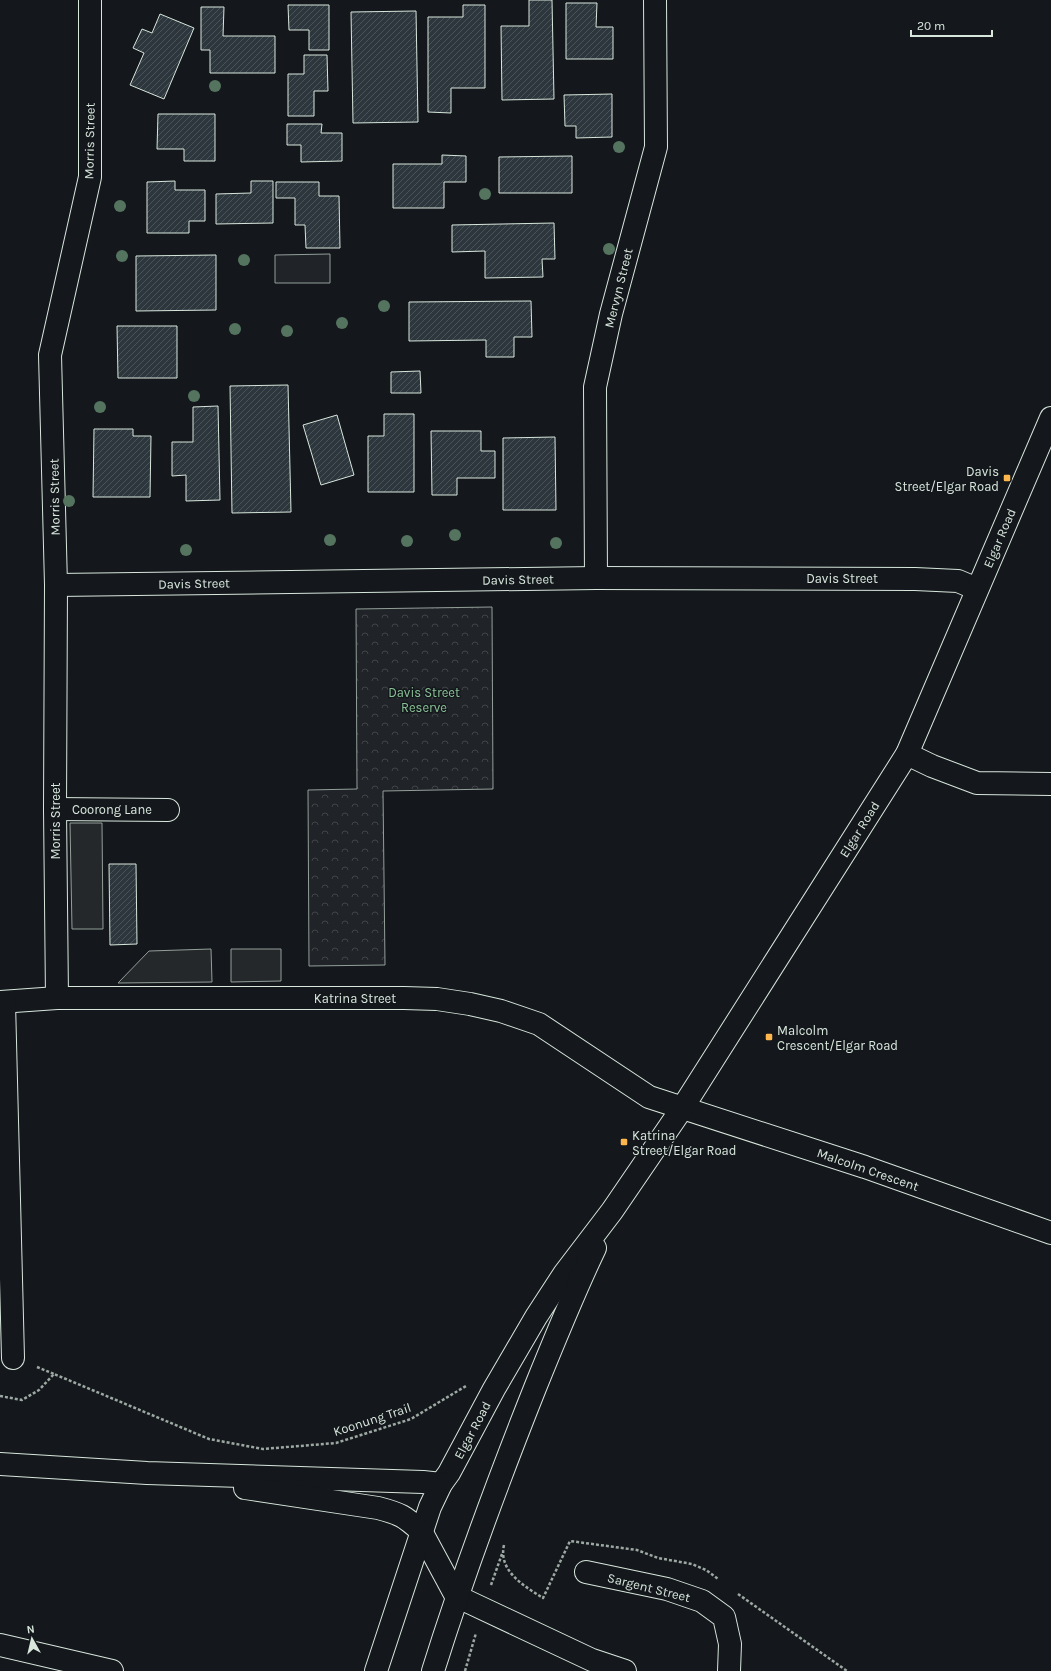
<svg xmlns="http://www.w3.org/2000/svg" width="1051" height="1671" viewBox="0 0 1051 1671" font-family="Karla,sans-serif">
<defs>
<pattern id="forest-crowns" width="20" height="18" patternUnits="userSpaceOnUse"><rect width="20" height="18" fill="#202428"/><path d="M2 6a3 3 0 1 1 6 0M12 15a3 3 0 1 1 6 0" fill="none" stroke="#404447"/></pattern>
<pattern id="building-hatch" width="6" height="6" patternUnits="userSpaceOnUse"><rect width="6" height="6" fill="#2c363c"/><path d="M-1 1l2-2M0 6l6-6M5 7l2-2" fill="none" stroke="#4a5358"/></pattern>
</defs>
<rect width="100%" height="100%" fill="#14181c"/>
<polygon fill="#202428" stroke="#939e99" points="330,254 330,283 275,283 275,255"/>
<polygon fill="url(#forest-crowns)" stroke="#939e99" points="492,607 493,789 383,791 385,965 309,966 308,790 357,789 356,609"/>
<g fill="#24282b" stroke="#939e99">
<polygon points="70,823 102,823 103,929 72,929"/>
<polygon points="211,949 212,982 118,983 149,951"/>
<polygon points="231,949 281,949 281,981 231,982"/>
</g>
<g fill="url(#building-hatch)" stroke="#d8e6dc">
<polygon points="529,0 552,0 554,99 502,100 501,26 529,26"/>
<polygon points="566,3 597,3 596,27 613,27 613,59 566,59"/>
<polygon points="288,5 329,5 329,50 309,50 309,30 289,30"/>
<polygon points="463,5 485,5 485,88 451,88 451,113 428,112 428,17 463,17"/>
<polygon points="201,7 224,7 223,36 275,36 275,73 210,73 210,50 201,50"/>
<polygon points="416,11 418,122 353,123 351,12"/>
<polygon points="160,14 194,28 164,99 130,85 144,53 133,48 142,29 152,33"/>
<polygon points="304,55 327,55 328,91 314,91 314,116 288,116 288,74 304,74"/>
<polygon points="612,94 612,137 576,138 576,126 565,126 564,95"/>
<polygon points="158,114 215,114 215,161 184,161 184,149 157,149"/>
<polygon points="287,124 322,124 321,133 342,133 342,161 301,162 301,145 287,145"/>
<polygon points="442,155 466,156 466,182 444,182 444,208 393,208 393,164 442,164"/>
<polygon points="572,156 572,193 499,193 499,157"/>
<polygon points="175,181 175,190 205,190 205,221 189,221 189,233 147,233 147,182"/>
<polygon points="251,181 273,181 273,223 216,224 216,194 251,193"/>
<polygon points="276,182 319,182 319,196 339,196 340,248 306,248 305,225 295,225 295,198 276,198"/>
<polygon points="554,223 555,259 542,259 543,277 485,278 485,251 452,252 452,225"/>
<polygon points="216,255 216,310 136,311 136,256"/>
<polygon points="531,301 532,337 514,337 514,357 486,357 486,340 409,341 409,302"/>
<polygon points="117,326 177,326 177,378 118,378"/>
<polygon points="420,371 421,393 391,393 391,372"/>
<polygon points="288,385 291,512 232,513 230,386"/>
<polygon points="218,406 220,500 186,501 186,475 172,476 172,442 193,442 193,407"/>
<polygon points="384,414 414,414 414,492 368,492 368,436 384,436"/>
<polygon points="337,415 354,475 321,485 303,425"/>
<polygon points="94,429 133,429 133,436 151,436 150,497 93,497"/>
<polygon points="431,431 481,431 481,451 495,451 495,478 457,478 457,495 432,495"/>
<polygon points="555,437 556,510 503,510 503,438"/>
<polygon points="109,864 136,864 137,944 110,945"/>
</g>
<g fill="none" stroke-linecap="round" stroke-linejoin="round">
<defs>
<g id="minor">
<polyline points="596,578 595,387 611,314 656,147 655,0"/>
<polyline points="56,585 596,578 915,579 958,581 977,589"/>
<polyline points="907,754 932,766 977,783 1051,784"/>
<polyline points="55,809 168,810"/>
<polyline points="57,998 55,809 56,585 50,355 90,177 90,0"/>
<polyline points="0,1002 57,998 404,998 437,999 470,1004 501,1011 539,1024 649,1097 865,1167 1051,1233"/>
<polyline points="4,1002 13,1358"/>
<polyline points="586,1572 667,1589 702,1601 724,1617 730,1644 729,1671"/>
<polyline points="456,1596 592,1660 625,1671"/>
</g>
<g id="major">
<polyline points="421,1531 456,1596"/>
<polyline points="376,1671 430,1507 441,1484 449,1473 494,1389 536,1317 564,1274 612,1211 683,1107 907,754 1051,418"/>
<path d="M433 1671C463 1575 498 1481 535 1388 554 1341 573 1294 595 1248"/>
</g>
<g id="highway">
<polyline points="0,1464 147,1473 423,1482 441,1484"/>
<path d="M245 1488 378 1508C401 1514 404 1516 421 1531"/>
<polyline points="0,1645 112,1671"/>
</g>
</defs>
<use href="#minor" stroke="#d8e6dc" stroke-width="24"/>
<use href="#major" stroke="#d8e6dc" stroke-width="24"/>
<use href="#highway" stroke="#d8e6dc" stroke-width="24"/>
<g stroke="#9da8a2" stroke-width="2.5" stroke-dasharray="3 2" stroke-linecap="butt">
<polyline points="37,1367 54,1374"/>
<polyline points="0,1396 22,1400 39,1390 54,1374 209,1439 263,1449 336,1443 411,1419 466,1386"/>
<path d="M504 1545C498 1571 524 1586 543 1598L570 1541 637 1550 658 1558 692 1564 706 1570 718 1579"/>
<polyline points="491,1585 502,1554"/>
<polyline points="738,1594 847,1671"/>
<polyline points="465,1671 476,1633"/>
</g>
<use href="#minor" stroke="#14181c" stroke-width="22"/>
<use href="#major" stroke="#14181c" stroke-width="22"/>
<use href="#highway" stroke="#14181c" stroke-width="22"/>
</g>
<g fill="#55745f">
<circle cx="215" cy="86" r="6"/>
<circle cx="619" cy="147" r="6"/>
<circle cx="485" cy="194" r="6"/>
<circle cx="120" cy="206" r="6"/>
<circle cx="609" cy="249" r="6"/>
<circle cx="122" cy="256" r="6"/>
<circle cx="244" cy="260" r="6"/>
<circle cx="384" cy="306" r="6"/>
<circle cx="342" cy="323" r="6"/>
<circle cx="235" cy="329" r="6"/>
<circle cx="287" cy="331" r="6"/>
<circle cx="194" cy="396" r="6"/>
<circle cx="100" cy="407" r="6"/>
<circle cx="69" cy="501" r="6"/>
<circle cx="455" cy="535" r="6"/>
<circle cx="330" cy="540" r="6"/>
<circle cx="407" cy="541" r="6"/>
<circle cx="556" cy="543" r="6"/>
<circle cx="186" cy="550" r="6"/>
</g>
<g fill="#ffb74d" stroke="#14181c" stroke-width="1.5">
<rect x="1003" y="474" width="8" height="8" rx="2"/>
<rect x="765" y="1033" width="8" height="8" rx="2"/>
<rect x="620" y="1138" width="8" height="8" rx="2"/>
</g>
<g text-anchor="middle" stroke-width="3" stroke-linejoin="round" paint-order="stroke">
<g font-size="13" fill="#d8e6dc" stroke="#14181c">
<text transform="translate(89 141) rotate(-89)" y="5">Morris Street</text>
<text transform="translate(618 288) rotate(-76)" y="5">Mervyn Street</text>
<text transform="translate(54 497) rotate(-91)" y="5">Morris Street</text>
<text transform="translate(999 538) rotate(-67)" y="5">Elgar Road</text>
<text x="842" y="583">Davis Street</text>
<text transform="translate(518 579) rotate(-1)" y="5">Davis Street</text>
<text transform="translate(194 583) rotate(-1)" y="5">Davis Street</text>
<text x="112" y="814">Coorong Lane</text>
<text transform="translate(55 821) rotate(-90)" y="5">Morris Street</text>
<text transform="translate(859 829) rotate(-58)" y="5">Elgar Road</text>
<text x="355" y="1003">Katrina Street</text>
<text transform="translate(868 1169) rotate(19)" y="5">Malcolm Crescent</text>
<text transform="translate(372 1419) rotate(-18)" y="5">Koonung Trail</text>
<text transform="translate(472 1430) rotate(-62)" y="5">Elgar Road</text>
<text transform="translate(649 1587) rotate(14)" y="5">Sargent Street</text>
</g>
<g font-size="13" fill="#d8e6dc" stroke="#14181c" text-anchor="start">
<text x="999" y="476" text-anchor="end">Davis<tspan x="999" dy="15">Street/Elgar Road</tspan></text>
<text x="777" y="1035">Malcolm<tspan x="777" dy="15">Crescent/Elgar Road</tspan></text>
<text x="632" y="1140">Katrina<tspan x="632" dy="15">Street/Elgar Road</tspan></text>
</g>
<g font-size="13" fill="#8ac095" stroke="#14181c">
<text x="424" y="697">Davis Street<tspan x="424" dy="15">Reserve</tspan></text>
</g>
</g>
<g transform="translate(32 1639) rotate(352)" stroke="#14181c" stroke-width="3" paint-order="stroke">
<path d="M0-3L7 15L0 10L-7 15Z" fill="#d8e6dc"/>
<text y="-6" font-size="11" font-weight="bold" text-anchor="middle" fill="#d8e6dc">N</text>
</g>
<path d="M911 30v6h81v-6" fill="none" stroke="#d8e6dc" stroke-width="2"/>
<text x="917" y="30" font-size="12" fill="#d8e6dc" stroke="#14181c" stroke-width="3" paint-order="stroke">20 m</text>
</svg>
